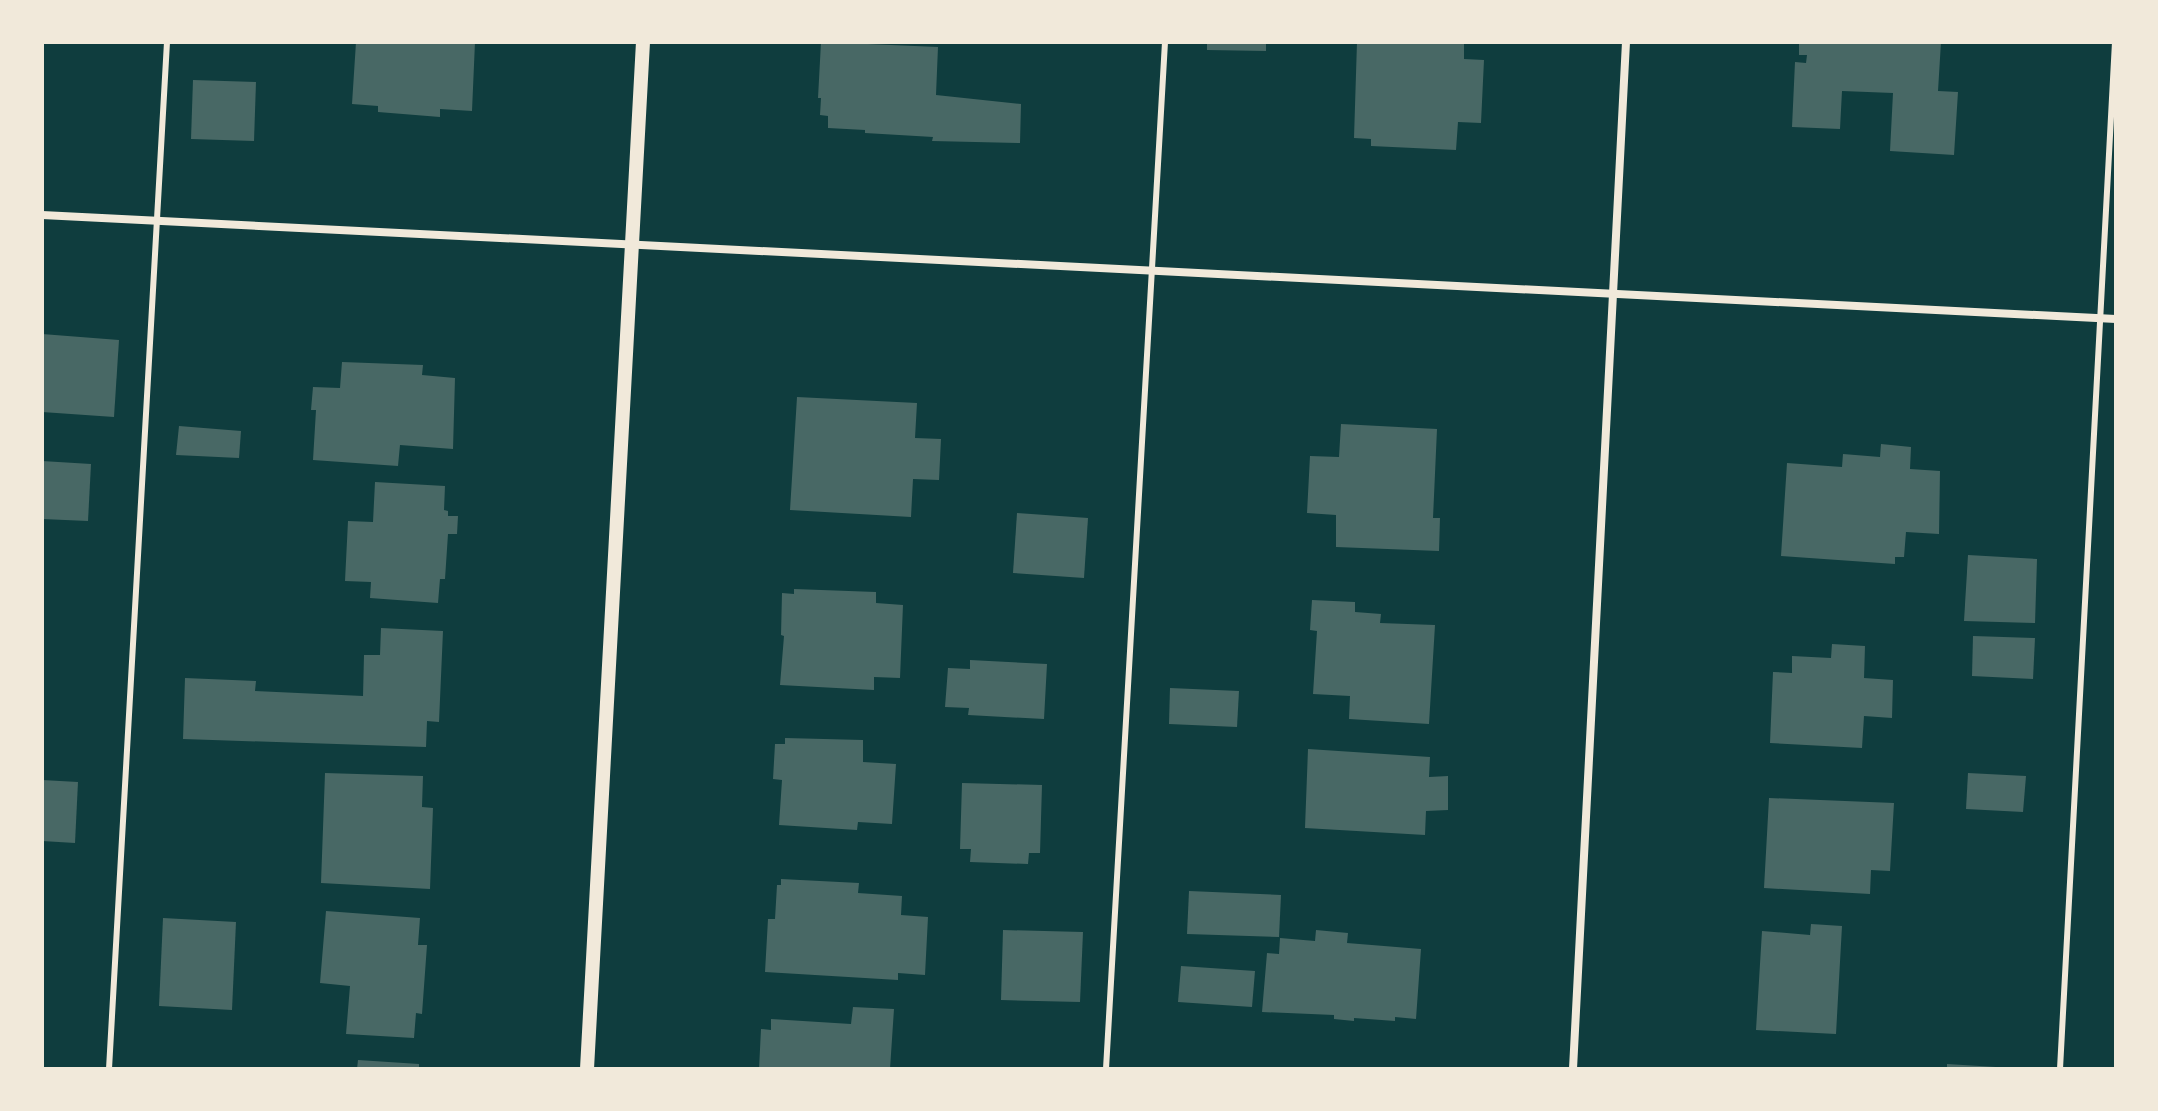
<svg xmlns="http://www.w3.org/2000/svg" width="2158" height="1111" viewBox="0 0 2158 1111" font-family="Helvetica,sans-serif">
<rect width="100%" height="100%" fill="#0f3d3e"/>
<g fill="#486865">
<polygon points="356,42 475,42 472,111 440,109 440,117 378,112 378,106 352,104"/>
<polygon points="821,42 938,47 936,95 1021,104 1020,143 932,141 933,137 865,133 865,130 828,128 828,116 820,115 821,98 818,98"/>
<polygon points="1207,42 1266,42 1266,51 1207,50"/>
<polygon points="1357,42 1464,42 1464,59 1484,60 1481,123 1458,122 1456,150 1371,146 1371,139 1354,138"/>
<polygon points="1799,42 1941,42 1938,91 1958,92 1954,155 1890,151 1893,93 1842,91 1840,129 1792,127 1795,62 1806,63 1807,55 1799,55"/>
<polygon points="193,80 256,82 254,141 191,139"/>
<polygon points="42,334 119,340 114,417 42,412"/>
<polygon points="342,362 423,365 422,375 455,378 453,449 400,445 398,466 313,460 316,410 311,410 313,387 340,388"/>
<polygon points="797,397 917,403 915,438 941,439 939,480 913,479 911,517 790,510"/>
<polygon points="1341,424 1437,429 1433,518 1440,518 1439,551 1336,547 1336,515 1307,513 1310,456 1339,457"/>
<polygon points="179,426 241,431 239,458 176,455"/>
<polygon points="1881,444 1911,447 1910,469 1940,471 1939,534 1906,532 1904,557 1895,557 1895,564 1781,556 1787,463 1842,467 1843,454 1880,457"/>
<polygon points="42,461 91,464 88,521 42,519"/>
<polygon points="375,482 445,486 444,510 448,511 448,516 458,516 457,534 448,534 445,579 440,579 438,603 370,598 371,582 345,581 348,521 373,522"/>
<polygon points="1017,513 1088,518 1084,578 1013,573"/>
<polygon points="1968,555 2037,559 2035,623 1964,621"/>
<polygon points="794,589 876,592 876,603 903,605 900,678 874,677 874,690 780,685 784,636 781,635 782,593 794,594"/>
<polygon points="1312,600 1355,602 1355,612 1381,614 1380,623 1435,625 1429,724 1349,719 1350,696 1313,694 1317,631 1310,630"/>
<polygon points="381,628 443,631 439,722 427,721 426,747 183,739 185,678 256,681 255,691 363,696 364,655 380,655"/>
<polygon points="1973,636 2035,638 2033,679 1972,676"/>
<polygon points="1832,644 1865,646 1864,678 1893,680 1892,718 1864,716 1862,748 1770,743 1773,672 1792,673 1792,656 1831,658"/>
<polygon points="970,660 1047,664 1044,719 968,715 969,708 945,707 948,668 970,669"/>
<polygon points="1170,688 1239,691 1237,727 1169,724"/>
<polygon points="785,738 863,740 863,762 896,764 892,824 858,822 857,830 779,825 782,780 773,779 775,744 785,744"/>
<polygon points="1308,749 1430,757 1429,777 1448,776 1448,810 1426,811 1425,835 1305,828"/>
<polygon points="325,773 423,776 422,807 433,808 430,889 321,883"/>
<polygon points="1968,773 2026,776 2023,812 1966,809"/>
<polygon points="42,780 78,782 75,843 42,841"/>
<polygon points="962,783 1042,785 1040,853 1029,853 1028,864 970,862 971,849 960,849"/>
<polygon points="1769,798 1894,803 1890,871 1871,870 1870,894 1764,888"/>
<polygon points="781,879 859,883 858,893 902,896 901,915 928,917 925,975 898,973 898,980 765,972 768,919 775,919 777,885 781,885"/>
<polygon points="1189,891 1281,895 1279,937 1187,934"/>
<polygon points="326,911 420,918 418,945 427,945 422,1014 416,1013 414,1038 346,1034 350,986 320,983"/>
<polygon points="163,918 236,922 232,1010 159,1006"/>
<polygon points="1811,924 1842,926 1836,1034 1756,1030 1762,931 1810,935"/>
<polygon points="1003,930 1083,932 1080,1002 1001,1000"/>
<polygon points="1316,930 1348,933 1347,943 1421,949 1416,1019 1395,1017 1395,1021 1354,1018 1354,1021 1334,1019 1334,1015 1262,1012 1267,953 1279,954 1280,938 1315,941"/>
<polygon points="1181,966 1255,971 1252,1007 1178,1002"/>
<polygon points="853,1007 894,1009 890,1069 759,1069 761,1029 771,1030 771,1019 851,1024"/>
<polygon points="358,1060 419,1064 419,1069 357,1069"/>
<polygon points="1947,1064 1996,1067 1996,1069 1947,1069"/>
</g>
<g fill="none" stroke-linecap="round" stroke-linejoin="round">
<g stroke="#f1e9da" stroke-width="6">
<polyline points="109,1069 167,42"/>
<polyline points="1106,1069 1165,42"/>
<polyline points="2060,1069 2115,42"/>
</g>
<g stroke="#f1e9da" stroke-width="8">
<polyline points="42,215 2116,319"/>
<polyline points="1573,1069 1626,42"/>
</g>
<polyline stroke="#f1e9da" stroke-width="14" points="587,1069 643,42"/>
</g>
<rect width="2158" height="1111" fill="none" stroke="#f1e9da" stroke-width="88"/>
</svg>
